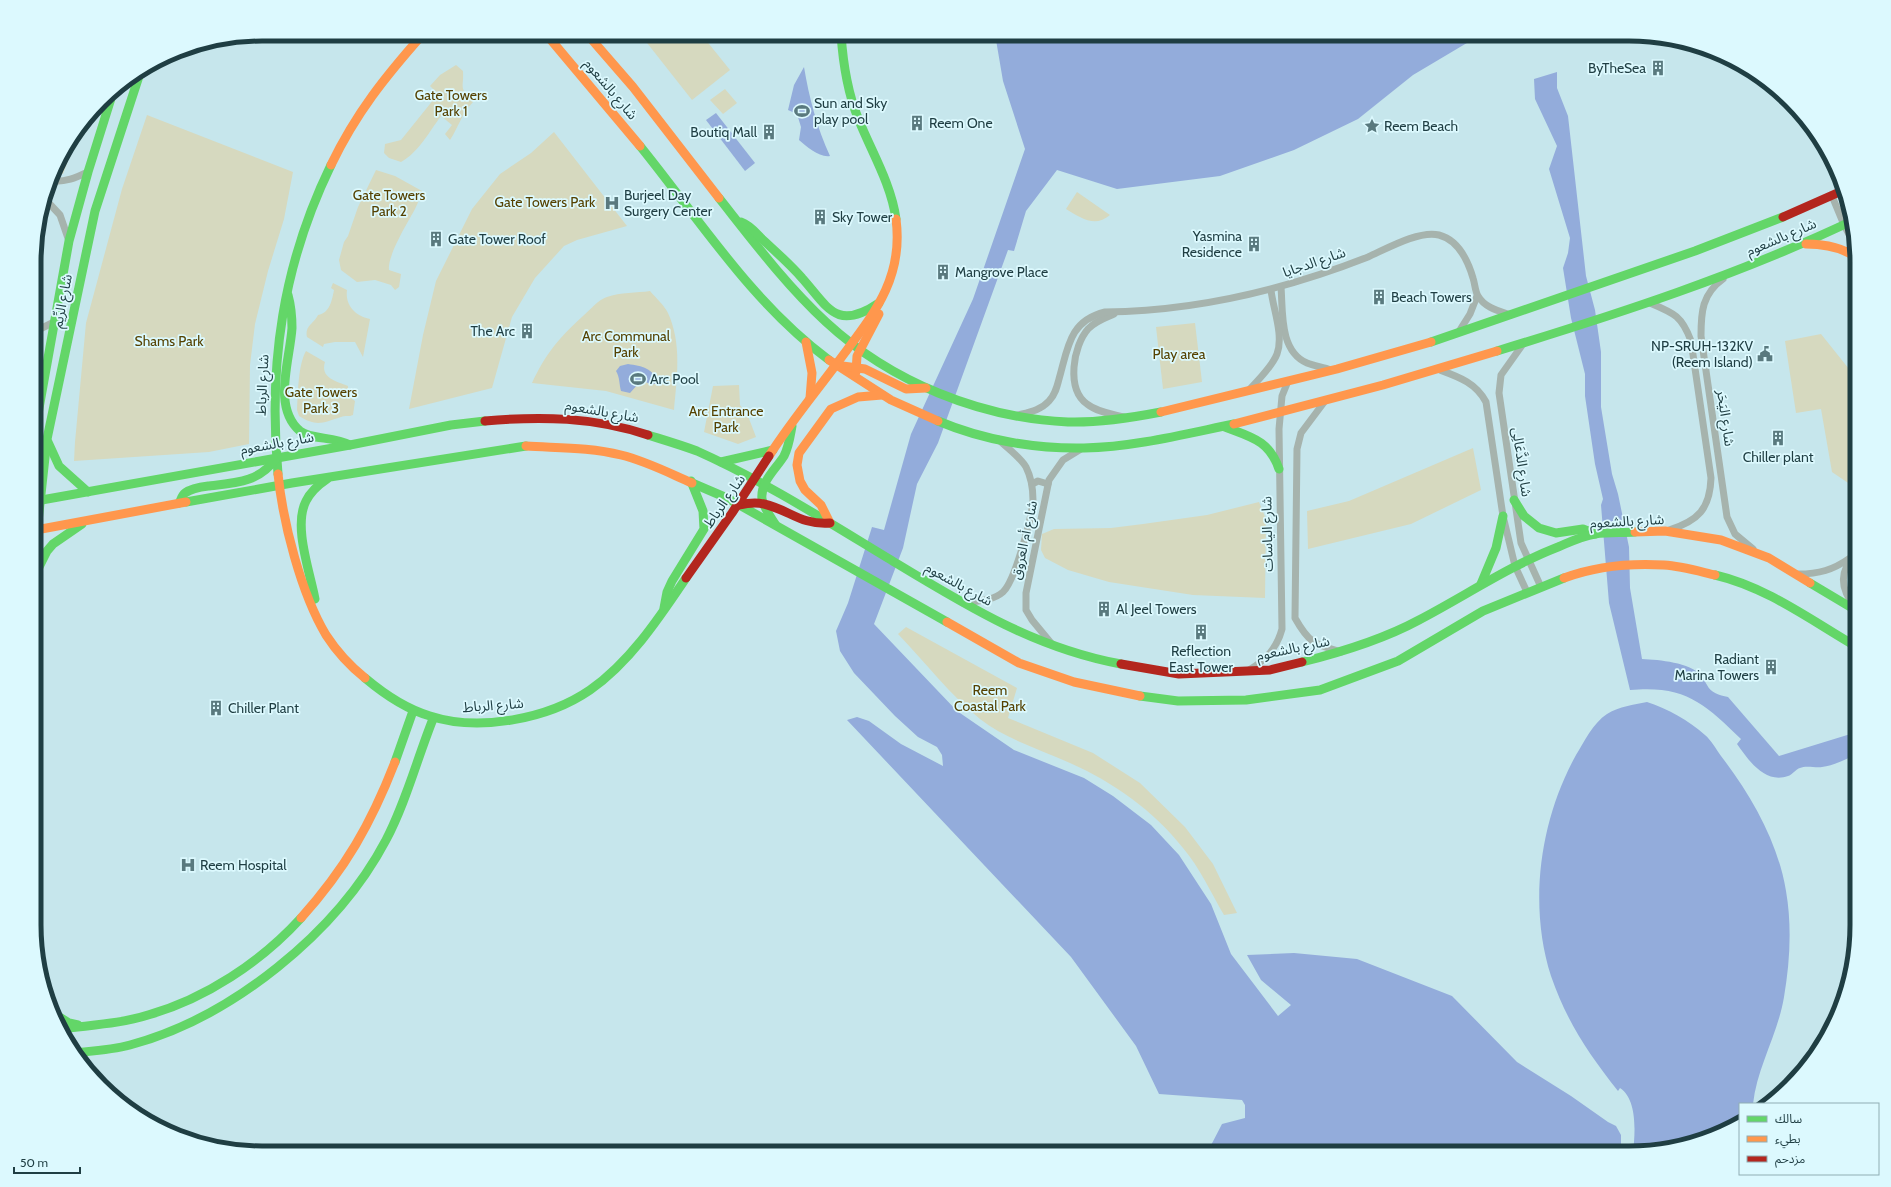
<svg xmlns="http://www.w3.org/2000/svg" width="1891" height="1187" viewBox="0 0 1891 1187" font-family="Cabin,'Noto Sans Arabic',sans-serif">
<rect width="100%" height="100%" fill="#c6e6ec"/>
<g fill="#d6d9bf">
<polygon points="640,34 701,34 730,70 692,100"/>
<path d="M456 65 463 71C464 89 458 86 473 102 461 115 459 126 450 140L445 134 452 125 441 116C429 132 419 152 401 162L389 158 384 153 385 144 401 140 438 94 430 86 440 75Z"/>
<polygon points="725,89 737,103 723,114 710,100"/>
<polygon points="147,115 293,172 284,219 268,271 255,324 250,365 249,444 209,452 74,461 75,442 86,323 122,189"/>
<polygon points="554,132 627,226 577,240 564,246 535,278 512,317 492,388 409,409 423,335 436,281 472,209 500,174 531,153"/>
<polygon points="78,134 63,174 55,171 58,161"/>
<path d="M376 170 395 176 422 191C420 197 418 203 415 209 408 222 387 256 389 270L401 274 399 287 395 290 391 285 375 280 357 282 341 270 339 260 344 242 348 236 358 207Z"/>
<path d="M1077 192 1110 215C1095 228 1081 218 1066 209Z"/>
<path d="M333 283 347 290C345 305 355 316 370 319L363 357 355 342H335L324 344 323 347 307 337C305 325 313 325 318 315 330 313 332 300 334 290L331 288Z"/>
<path d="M650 291C656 298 664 305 668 313 682 344 677 377 674 410L606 391 532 383C546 353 559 338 583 316 590 310 599 299 607 297 620 292 637 293 650 291Z"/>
<polygon points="1195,323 1202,382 1163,389 1156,327"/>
<polygon points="1821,334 1857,379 1857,489 1832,472 1821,409 1796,413 1785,341"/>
<path d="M306 351 325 362C320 378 336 381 348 386V396L355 401 353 415C349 417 345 415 341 417 322 423 317 427 299 416L297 410C298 393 298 365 306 351Z"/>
<polygon points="739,385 740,405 748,416 756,437 738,444 704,432 713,386"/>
<polygon points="1473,448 1481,490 1411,524 1308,549 1307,511 1349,501"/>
<polygon points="1259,502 1266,519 1265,598 1193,595 1109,582 1068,570 1045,558 1041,550 1042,534 1054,529 1111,528 1143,524 1207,515"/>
<path d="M906 627 1017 688 1008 718 1093 753 1140 783 1185 827 1213 864 1237 913 1224 915C1211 893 1200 868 1183 848 1154 811 1113 782 1070 763 1040 749 1007 740 980 719 950 695 925 662 898 634Z"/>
</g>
<g fill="#93acdb">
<polygon points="995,34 1482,34 1413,75 1358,119 1294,150 1220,176 1117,189 1057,170 1026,211 1014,251 1008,250 938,443 917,484 903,548 874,624 957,711 1014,750 1084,778 1113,796 1151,825 1179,855 1211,904 1231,954 1278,1016 1291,1005 1261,980 1247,955 1294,953 1357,959 1452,996 1517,1062 1571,1096 1608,1122 1616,1126 1621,1135 1621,1153 1207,1153 1222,1124 1245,1118 1245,1105 1242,1100 1159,1094 1136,1046 1071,957 847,720 857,717 869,721 901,744 943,766 942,755 937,747 918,737 895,716 854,673 840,651 836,631 848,603 872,527 884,530 911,434 973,299 1025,149 1003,81"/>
<path d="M804 67C809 97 817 128 830 156 820 158 807 147 799 140L801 127 797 114 788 110 794 85Z"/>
<path d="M1557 72V88L1568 116 1586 276 1595 310 1601 352V407L1612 474 1618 494 1629 547 1630 588 1642 659C1660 660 1689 662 1702 676 1704 679 1705 682 1707 685 1711 693 1719 695 1728 697L1779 756 1857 732V754C1846 759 1833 766 1822 767 1815 768 1806 765 1800 768 1796 769 1792 775 1788 776 1765 784 1749 761 1737 744L1741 739C1704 703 1685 685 1630 690L1609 603 1601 505 1603 499 1595 464 1585 396V374L1571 318 1563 268 1568 253 1570 238 1549 169 1557 146 1535 99 1534 79Z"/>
<polygon points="716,113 755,163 745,171 706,120"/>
<path d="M628 364C642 366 654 368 657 383L651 385 646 382 639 383 630 393 621 391C619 384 620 378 616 371L620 366Z"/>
<path d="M1647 702C1668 709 1688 720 1705 735 1711 740 1716 749 1721 756 1751 795 1778 842 1786 891 1792 926 1790 962 1784 997 1778 1034 1757 1067 1753 1104H1740V1124L1688 1145 1644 1153H1633C1635 1134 1638 1100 1620 1088L1618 1091C1588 1053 1567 1022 1551 976 1528 904 1540 820 1576 755 1584 742 1593 723 1607 714 1620 706 1633 705 1647 702Z"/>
</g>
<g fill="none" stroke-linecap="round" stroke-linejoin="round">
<g stroke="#a6b3ad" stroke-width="7">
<path d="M52 181C66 182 75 178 88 172"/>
<polyline points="1832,196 1844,225 1856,247"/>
<polyline points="46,200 60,215 69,241"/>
<path d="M1723 279C1702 294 1701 312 1701 336L1727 517 1735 534 1753 549"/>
<path d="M1281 287C1283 311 1279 351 1307 363 1314 366 1323 367 1331 370"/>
<path d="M1650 303C1674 313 1682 316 1691 341L1711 478C1710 509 1698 521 1669 530"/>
<path d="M1114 314C1105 318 1095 321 1088 329 1073 346 1066 389 1087 404 1097 412 1112 414 1124 417"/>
<polyline points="36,331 54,322"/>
<polyline points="1458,333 1470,314 1477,296"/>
<polyline points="1523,344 1501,375 1499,393 1521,543 1541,587"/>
<path d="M1440 370C1459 377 1476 383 1486 402L1503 516 1515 566 1527 592"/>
<path d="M1249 390C1258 380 1272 367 1277 354 1284 335 1273 309 1271 290"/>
<path d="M1325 401 1301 433 1297 449 1295 618C1309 643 1314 644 1341 652"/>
<path d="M1018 415C1030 412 1041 410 1049 401 1055 395 1057 387 1059 379 1068 348 1069 321 1105 312 1195 311 1284 290 1368 257 1386 249 1419 230 1439 235 1458 240 1468 261 1473 278 1475 284 1475 291 1478 296 1485 308 1499 311 1511 315"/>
<polyline points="1032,484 1038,481 1048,484"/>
<path d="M1798 574C1819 574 1833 570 1850 558"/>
<path d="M963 603C976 601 993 601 1003 592 1015 581 1032 517 1033 500 1033 489 1031 477 1026 467 1020 457 1007 448 998 439"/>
<path d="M1856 608C1839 588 1839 571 1857 551"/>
<polyline points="1051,643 1032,620 1026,610 1026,593 1049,480 1063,460 1081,449"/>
<path d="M1249 670C1266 660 1277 648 1282 629L1279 429 1282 396 1288 381"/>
</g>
<g stroke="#63d668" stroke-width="9">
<path d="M841 34C843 63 847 91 858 118 871 151 891 183 896 219"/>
<path d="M640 146C700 220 751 302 829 360"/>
<path d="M719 198C753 241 786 285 826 322 891 382 980 418 1068 422 1099 423 1130 418 1161 412"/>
<path d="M741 222C750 225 756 233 762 239 776 252 790 264 802 278 828 307 836 332 879 303"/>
<path d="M288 295C291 306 292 317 292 328 290 360 272 407 300 431 311 440 334 436 350 445"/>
<polyline points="1431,342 1695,251 1783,217"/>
<path d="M1497 351C1618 314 1738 275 1852 221"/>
<path d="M938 421C983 440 1035 449 1084 448 1134 447 1185 434 1234 424"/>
<polyline points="36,425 69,241 88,172 114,89"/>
<path d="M1225 427C1251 437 1269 440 1279 469"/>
<path d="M648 435C664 440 681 445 697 451 762 480 825 520 886 557 962 603 1033 648 1121 664"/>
<polyline points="48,442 59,466 88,492"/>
<polyline points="721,462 773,450"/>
<path d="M278 474C268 364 283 264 331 165"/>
<polyline points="692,483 727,498 947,622"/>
<polyline points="1514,500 1524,516 1539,528 1556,533 1583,529 1595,534"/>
<polyline points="36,501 350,445 451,425 485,421"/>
<polyline points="186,502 292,483 526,446"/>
<path d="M179 503C181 500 182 495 185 493 192 488 201 487 209 486 237 483 260 482 277 457"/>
<path d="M775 524C770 516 764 508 762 499 760 482 776 469 784 456 789 446 790 437 792 426"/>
<polyline points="36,540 47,439 95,211 140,73"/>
<polyline points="36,573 47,551 53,544 82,524"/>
<path d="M1715 575C1767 587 1812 621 1857 647"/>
<polyline points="1810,583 1857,611"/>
<polyline points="1481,584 1496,548 1503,516"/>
<path d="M315 599C310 572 293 526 306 501 311 491 318 485 327 479"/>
<polyline points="664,608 667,592 672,581 704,529 703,511 691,481"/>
<path d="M1302 662C1342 652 1382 640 1419 620 1465 596 1509 566 1558 547 1570 542 1582 536 1595 534 1608 532 1622 533 1635 532"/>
<path d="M365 678C384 694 406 709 430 716 479 732 548 719 590 690 630 662 659 618 686 578"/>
<polyline points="1140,696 1178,701 1246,700 1320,690 1398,661 1483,611 1564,578"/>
<polyline points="395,762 413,711"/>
<polyline points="53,1013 69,1023 78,1025"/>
<path d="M61 1029C90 1025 120 1024 148 1015 205 999 261 962 301 918"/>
<path d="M73 1053C92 1051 111 1050 130 1045 231 1018 337 933 386 840 406 802 417 759 433 719"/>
</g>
<g stroke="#ff974d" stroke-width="9">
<polyline points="546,34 640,146"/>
<polyline points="587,34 633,87 719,198"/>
<path d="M331 165C356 113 385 77 423 34"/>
<path d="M1806 244C1825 244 1842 247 1857 258"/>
<polyline points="806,342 812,373 810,398"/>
<polyline points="829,360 891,400 938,421"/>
<polyline points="835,365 865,369 906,389 926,388"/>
<polyline points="856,372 857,356 879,314"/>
<polyline points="1161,412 1337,369 1431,342"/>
<polyline points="1234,424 1383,385 1497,351"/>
<path d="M526 446C557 448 590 447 621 455 646 461 669 473 692 483"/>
<path d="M769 456C790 423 815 393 838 362 872 316 904 280 896 219"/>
<path d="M278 474C283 523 301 593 326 635 337 652 350 666 365 678"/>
<polyline points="830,523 821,505 805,490 800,481 797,465 799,453 831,409 858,397 882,395"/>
<polyline points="36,530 186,502"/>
<polyline points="1635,532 1665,531 1721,540 1769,558 1810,583"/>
<path d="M1564 578C1596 566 1630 563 1664 565 1681 566 1698 571 1715 575"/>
<polyline points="947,622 1019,663 1074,682 1140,696"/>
<path d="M301 918C345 869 371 824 395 762"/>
</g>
<g stroke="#b3261e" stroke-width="9">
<polyline points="1783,217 1844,190"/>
<path d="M485 421C541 416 594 417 648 435"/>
<path d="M739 505C748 503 755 502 764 504 790 510 800 525 830 523"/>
<polyline points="686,578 732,513 769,456"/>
<polyline points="1121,664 1179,674 1270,670 1302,662"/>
</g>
</g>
<defs>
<symbol id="building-bare" viewBox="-9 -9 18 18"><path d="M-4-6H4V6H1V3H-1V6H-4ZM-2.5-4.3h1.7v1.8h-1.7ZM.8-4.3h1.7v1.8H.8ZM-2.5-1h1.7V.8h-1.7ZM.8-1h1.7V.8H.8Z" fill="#59797e" stroke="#dcf9fe" stroke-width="2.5" paint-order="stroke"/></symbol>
<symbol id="stadium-bare" viewBox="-9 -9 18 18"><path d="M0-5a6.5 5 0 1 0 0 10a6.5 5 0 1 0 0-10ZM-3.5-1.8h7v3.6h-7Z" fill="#59797e" stroke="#dcf9fe" stroke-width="2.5" paint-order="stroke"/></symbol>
<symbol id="sight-bare" viewBox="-9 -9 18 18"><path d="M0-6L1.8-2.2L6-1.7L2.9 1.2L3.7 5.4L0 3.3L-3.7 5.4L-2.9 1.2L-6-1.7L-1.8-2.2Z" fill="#59797e" stroke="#dcf9fe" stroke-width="2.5" paint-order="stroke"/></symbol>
<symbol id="hospital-bare" viewBox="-9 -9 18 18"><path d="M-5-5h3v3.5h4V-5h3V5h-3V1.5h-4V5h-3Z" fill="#59797e" stroke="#dcf9fe" stroke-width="2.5" paint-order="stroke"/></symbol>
<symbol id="civic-bare" viewBox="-9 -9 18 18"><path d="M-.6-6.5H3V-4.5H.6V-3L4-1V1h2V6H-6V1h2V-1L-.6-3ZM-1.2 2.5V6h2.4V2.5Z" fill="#59797e" stroke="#dcf9fe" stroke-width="2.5" paint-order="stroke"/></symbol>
</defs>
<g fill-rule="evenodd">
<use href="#building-bare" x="1647" y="57" width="22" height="22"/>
<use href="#stadium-bare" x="791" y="100" width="22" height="22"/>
<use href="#building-bare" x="906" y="112" width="22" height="22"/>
<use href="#sight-bare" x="1361" y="115" width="22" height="22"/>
<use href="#building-bare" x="758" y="121" width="22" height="22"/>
<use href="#hospital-bare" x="601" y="192" width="22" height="22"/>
<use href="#building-bare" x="809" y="206" width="22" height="22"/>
<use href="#building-bare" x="425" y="228" width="22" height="22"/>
<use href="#building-bare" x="1243" y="233" width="22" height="22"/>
<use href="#building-bare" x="932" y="261" width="22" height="22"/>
<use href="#building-bare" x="1368" y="286" width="22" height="22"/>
<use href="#building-bare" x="516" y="320" width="22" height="22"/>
<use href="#civic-bare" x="1754" y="343" width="22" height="22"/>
<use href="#stadium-bare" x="627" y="368" width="22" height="22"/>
<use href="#building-bare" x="1767" y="427" width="22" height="22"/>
<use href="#building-bare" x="1093" y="598" width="22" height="22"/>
<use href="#building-bare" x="1190" y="621" width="22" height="22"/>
<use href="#building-bare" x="1760" y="656" width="22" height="22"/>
<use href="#building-bare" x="205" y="697" width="22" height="22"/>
<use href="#hospital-bare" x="177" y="854" width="22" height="22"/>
</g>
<g text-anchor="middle" stroke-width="3.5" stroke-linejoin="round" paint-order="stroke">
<g font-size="14" fill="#1f3e43" stroke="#dcf9fe" text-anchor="start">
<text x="1646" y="73" text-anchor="end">ByTheSea</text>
<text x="814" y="108">Sun and Sky<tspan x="814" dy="16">play pool</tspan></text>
<text x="929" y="128">Reem One</text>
<text x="1384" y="131">Reem Beach</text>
<text x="757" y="137" text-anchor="end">Boutiq Mall</text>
<text x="624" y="200">Burjeel Day<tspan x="624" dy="16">Surgery Center</tspan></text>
<text x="832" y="222">Sky Tower</text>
<text x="1242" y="241" text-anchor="end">Yasmina<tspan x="1242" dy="16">Residence</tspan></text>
<text x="448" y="244">Gate Tower Roof</text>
<text x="955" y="277">Mangrove Place</text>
<text x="1391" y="302">Beach Towers</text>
<text x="515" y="336" text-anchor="end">The Arc</text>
<text x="1753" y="351" text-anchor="end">NP-SRUH-132KV<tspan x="1753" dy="16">(Reem Island)</tspan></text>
<text x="650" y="384">Arc Pool</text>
<text x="1778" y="462" text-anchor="middle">Chiller plant</text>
<text x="1116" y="614">Al Jeel Towers</text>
<text x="1201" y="656" text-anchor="middle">Reflection<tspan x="1201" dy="16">East Tower</tspan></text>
<text x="1759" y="664" text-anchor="end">Radiant<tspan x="1759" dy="16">Marina Towers</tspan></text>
<text x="228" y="713">Chiller Plant</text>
<text x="200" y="870">Reem Hospital</text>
</g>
<g font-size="14" fill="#1f3e43" stroke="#dcf9fe">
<text transform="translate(611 89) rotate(50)" y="5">شارع بالشعوم</text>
<text transform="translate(1781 237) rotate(-23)" y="5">شارع بالشعوم</text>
<text transform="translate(1314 262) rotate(-19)" y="5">شارع الدجايا</text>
<text transform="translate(62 301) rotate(-79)" y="5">شارع الرِّيم</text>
<text transform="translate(262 385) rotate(-87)" y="5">شارع الرباط</text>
<text transform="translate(602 411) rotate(10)" y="5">شارع بالشعوم</text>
<text transform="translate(1726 418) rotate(82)" y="5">شارع اليَحَر</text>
<text transform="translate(277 443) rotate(-10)" y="5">شارع بالشعوم</text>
<text transform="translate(1522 462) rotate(82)" y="5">شارع الدَّعَالِى</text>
<text transform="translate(724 501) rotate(-55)" y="5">شارع الرباط</text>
<text transform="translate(1627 521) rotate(-3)" y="5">شارع بالشعوم</text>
<text transform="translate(1267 534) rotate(-91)" y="5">شارع الياسات</text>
<text transform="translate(1024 540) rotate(-78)" y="5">شارع أم العروق</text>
<text transform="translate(959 584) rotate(29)" y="5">شارع بالشعوم</text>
<text transform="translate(1293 648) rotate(-12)" y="5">شارع بالشعوم</text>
<text transform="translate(493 705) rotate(-4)" y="5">شارع الرباط</text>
</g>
<g font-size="14" fill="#554101" stroke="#dcf9fe">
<text x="451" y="100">Gate Towers<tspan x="451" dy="16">Park 1</tspan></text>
<text x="389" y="200">Gate Towers<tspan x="389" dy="16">Park 2</tspan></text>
<text x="545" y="207">Gate Towers Park</text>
<text x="626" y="341">Arc Communal<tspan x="626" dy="16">Park</tspan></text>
<text x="169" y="346">Shams Park</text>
<text x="1179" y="359">Play area</text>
<text x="321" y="397">Gate Towers<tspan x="321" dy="16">Park 3</tspan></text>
<text x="726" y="416">Arc Entrance<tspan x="726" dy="16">Park</tspan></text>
<text x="990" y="695">Reem<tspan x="990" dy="16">Coastal Park</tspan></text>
</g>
</g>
<path d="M0 0H1891V1187H0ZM262 41H1629A221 221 0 0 1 1850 262V925A221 221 0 0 1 1629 1146H262A221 221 0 0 1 41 925V262A221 221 0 0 1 262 41Z" fill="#dcf9fe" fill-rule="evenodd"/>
<path fill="none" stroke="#1f3e43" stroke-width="5" d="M262 41H1629A221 221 0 0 1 1850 262V925A221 221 0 0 1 1629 1146H262A221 221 0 0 1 41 925V262A221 221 0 0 1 262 41Z"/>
<rect x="1739" y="1103" width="140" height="72" fill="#dcf9fe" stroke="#90aeb3"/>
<rect x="1747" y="1116" width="20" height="6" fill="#63d668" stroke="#90aeb3"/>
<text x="1775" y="1123" font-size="12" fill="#1f3e43">سالك</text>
<rect x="1747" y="1136" width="20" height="6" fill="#ff974d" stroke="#90aeb3"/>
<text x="1775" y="1143" font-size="12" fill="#1f3e43">بطيء</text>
<rect x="1747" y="1156" width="20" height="6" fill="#b3261e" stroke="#90aeb3"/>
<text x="1775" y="1163" font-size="12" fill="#1f3e43">مزدحم</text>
<path d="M14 1167v6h66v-6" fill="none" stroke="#1f3e43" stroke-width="2"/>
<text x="20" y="1167" font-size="12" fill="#1f3e43" stroke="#dcf9fe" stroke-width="3" paint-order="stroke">50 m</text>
</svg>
